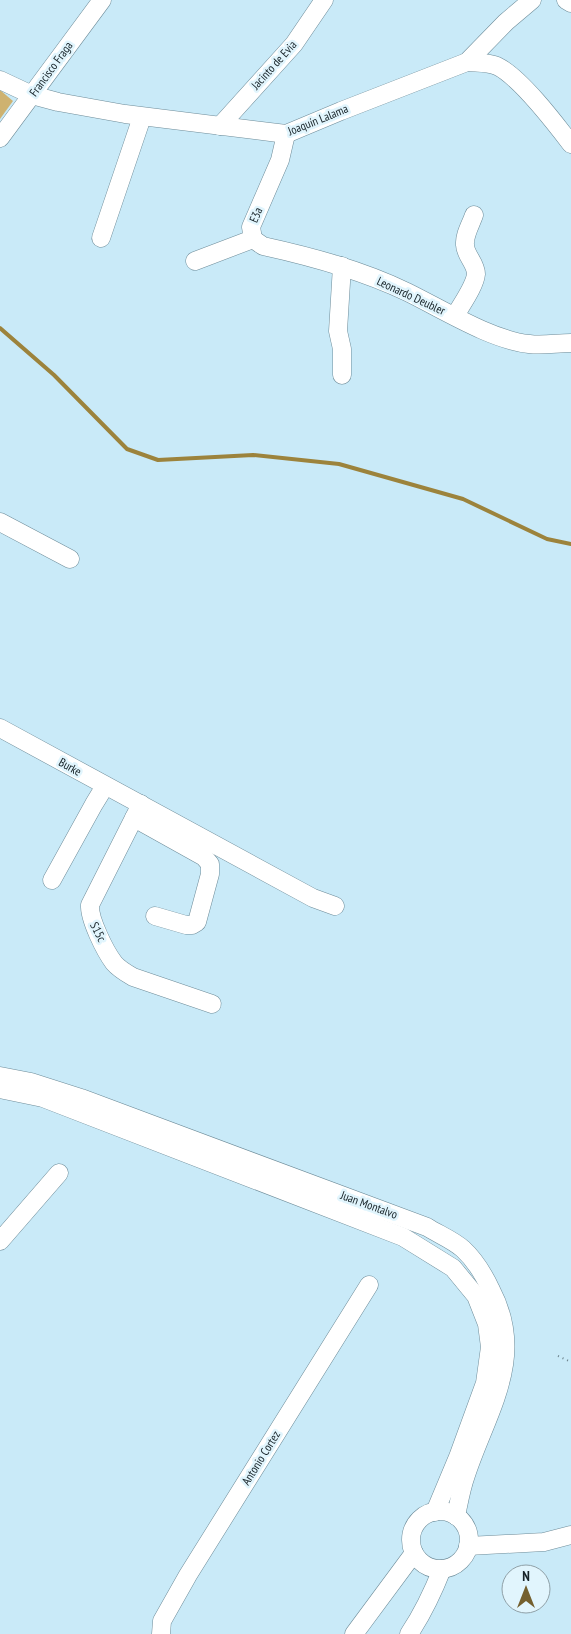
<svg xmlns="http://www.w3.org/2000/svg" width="571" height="1634" viewBox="0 0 571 1634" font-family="'PT Sans Narrow',sans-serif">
<rect width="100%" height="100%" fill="#c9eaf8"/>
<polygon fill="#ceb270" points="0,90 13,101 0,119"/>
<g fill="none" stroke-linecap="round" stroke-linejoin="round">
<polyline stroke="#9c833c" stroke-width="4" points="0,328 54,375 127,449 158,460 253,455 339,464 463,499 547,539 571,544"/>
<defs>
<g id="minor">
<polyline points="566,0 571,3"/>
<polyline points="467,62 506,22 532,0"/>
<path d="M0 80 32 95 58 102 125 114 286 134 341 111 467 62C476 63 488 62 497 66 520 77 555 123 571 144"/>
<polyline points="220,126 294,44 324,0"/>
<polyline points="0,138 102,0"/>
<polyline points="101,238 142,117"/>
<path d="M253 239 263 246C313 257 361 270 407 292 442 309 491 340 529 344 543 346 557 343 571 343"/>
<polyline points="195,261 253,239 251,227 280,160 286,134"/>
<path d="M455 316C461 305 475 286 476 274 476 263 465 255 465 245 464 235 471 224 474 215"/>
<polyline points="342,375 342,349 338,331 342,266"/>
<polyline points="0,522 70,559"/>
<polyline points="0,728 313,898 335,906"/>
<path d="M141 804 90 905C89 919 105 951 114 963 119 969 126 973 133 977L212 1004"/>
<polyline points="134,818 204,857 210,864 210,874 197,922 192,925 186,925 155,916"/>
<polyline points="52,880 94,804 105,786"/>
<path d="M0 1076 31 1082 81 1098 427 1227C438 1234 453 1240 463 1249 475 1260 484 1275 491 1290 527 1358 487 1411 466 1475 461 1489 459 1502 456 1516"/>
<polyline points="0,1089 43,1098 403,1237 453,1268 476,1296 487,1324 490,1347 485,1383 458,1457 435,1512"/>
<polyline points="0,1241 59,1173"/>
<circle cx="440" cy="1540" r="29"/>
<polyline points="468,1546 544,1542 571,1535"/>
<polyline points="161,1634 162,1621 188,1575 369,1285"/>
<polyline points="354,1634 414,1553"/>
<path d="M409 1634C423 1613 433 1592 442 1569"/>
</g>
</defs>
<use href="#minor" stroke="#6e8c99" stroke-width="19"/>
<polyline stroke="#6b818a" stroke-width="2" stroke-dasharray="1 4" stroke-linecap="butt" points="558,1356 571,1362"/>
<use href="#minor" stroke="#fff" stroke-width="18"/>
</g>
<g text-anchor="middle" stroke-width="5" stroke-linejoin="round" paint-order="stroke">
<g font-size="12" fill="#172328" stroke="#e1f5fd">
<text transform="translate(274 65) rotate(-48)" y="4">Jacinto de Evia</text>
<text transform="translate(51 69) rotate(-54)" y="4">Francisco Fraga</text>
<text transform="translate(318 120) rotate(-22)" y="4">Joaquín Lalama</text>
<text transform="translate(256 215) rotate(-67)" y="4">E3a</text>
<text transform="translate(411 296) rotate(25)" y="4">Leonardo Deubler</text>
<text transform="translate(70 767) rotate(29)" y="4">Burke</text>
<text transform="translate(98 932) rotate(63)" y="4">S15c</text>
<text transform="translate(369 1205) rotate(20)" y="4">Juan Montalvo</text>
<text transform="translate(261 1458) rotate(-58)" y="4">Antonio Cortez</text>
</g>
</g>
<g transform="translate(526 1589)"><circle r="24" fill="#e1f5fd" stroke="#90a1a8"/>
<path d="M0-4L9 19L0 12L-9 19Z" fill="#74602f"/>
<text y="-8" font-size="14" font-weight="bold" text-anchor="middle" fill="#172328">N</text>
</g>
</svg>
